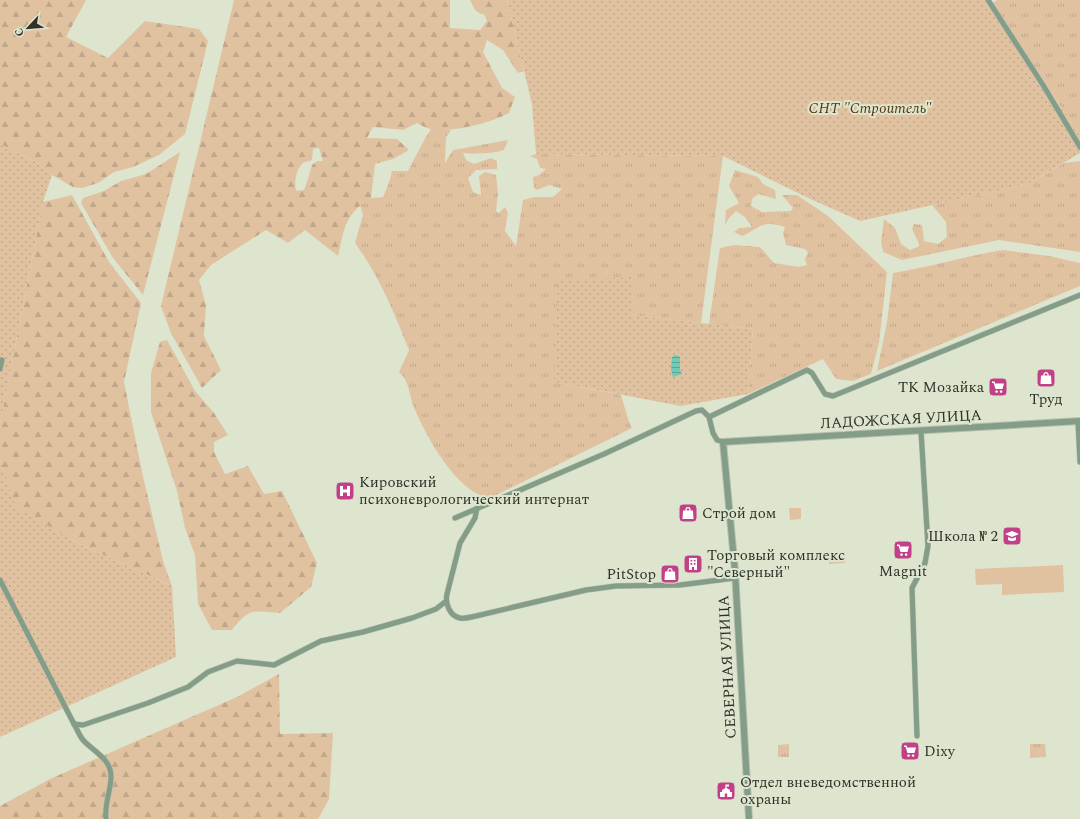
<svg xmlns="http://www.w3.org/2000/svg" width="1080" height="819" viewBox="0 0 1080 819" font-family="Spectral,serif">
<defs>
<pattern id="grass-tufts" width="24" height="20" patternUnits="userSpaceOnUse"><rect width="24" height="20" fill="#e1c2a0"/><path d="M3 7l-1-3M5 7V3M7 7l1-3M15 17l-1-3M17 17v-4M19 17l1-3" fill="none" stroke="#c1a78a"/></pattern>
<pattern id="forest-firs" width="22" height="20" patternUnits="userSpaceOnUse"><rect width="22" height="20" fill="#e1c2a0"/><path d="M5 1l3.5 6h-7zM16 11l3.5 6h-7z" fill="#c1a78a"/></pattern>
<pattern id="garden-dots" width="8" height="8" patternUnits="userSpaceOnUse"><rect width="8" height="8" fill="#e1c2a0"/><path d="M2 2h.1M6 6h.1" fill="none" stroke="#c1a78a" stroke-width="1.8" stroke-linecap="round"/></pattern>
<pattern id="water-rules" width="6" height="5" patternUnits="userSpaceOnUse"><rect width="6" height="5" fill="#71cab5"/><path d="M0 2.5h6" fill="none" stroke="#5da593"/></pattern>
</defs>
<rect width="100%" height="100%" fill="#dde5cf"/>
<g fill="url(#grass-tufts)">
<polygon points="997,0 1080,0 1080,136 993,3"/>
<path d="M431 129 451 130 446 137 445 163 453 150 508 140 504 150C491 154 477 154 463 153L466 160 474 164 491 158 497 161V169L476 170 468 178 473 192 481 195 479 176 485 172 496 175 498 194 496 211 499 213 505 207 508 213 505 231 516 246 523 200 535 197H553L562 189 549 185 537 190 534 188 533 177 539 175 546 169 540 168 537 159 530 156 536 154 723 156 701 323 632 315V278L554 382 621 395 629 422 632 428 490 498C484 496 476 494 471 490 447 473 427 437 415 410 409 397 410 381 399 372L409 350C394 312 379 276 355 243L363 215 360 205 371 198 383 197 389 183 392 171H408C416 156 422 143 431 129Z"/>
<polygon points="1080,161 1080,252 999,240 902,260 883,252 881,242 884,219 895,228 901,244 910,250 920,246 912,229 914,224 922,225 924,241 938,244 947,237 946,222 932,205 1028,184 1064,163"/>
<path d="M735 170 758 177 763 184 775 190 776 199 758 194 752 199 751 206 762 212 791 211 793 208 782 195H797L828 216 887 272 879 343 871 374 853 381 836 379 823 359 748 394 753 329 709 324 720 248 734 245 760 247 774 263 798 267 807 265 805 260 808 252 805 249 786 245 783 233 785 227C764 220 761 226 743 236L734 232 739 228 752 227 745 217 736 211 729 218 725 225 726 210 739 203 729 186Z"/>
<path d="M1003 250 1049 256 1080 263V286L877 371 887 322 893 273C930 267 966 256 1003 250Z"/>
<polygon points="789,508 801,508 801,519 790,520"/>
<polygon points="845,555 845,563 829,564 829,556"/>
<polygon points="789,744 789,757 778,757 778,745"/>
<polygon points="1030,744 1045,744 1046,757 1030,758"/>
</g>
<g fill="url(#forest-firs)" fill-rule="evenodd">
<polygon points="0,0 86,0 66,37 108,58 145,21 199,29 208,41 185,134 159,155 133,167 114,172 98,183 82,188 73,187 52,175 36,162 0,144"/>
<path d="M234 0H450V28L480 30 487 21 484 14H481L475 10 470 0H507L524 71 518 73 503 50 487 40 483 52 502 88 515 97 509 113C490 123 453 133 431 129 426 128 421 125 417 123L403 130 373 127 367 138 397 139 409 150 393 159 375 164 371 198C344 215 345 227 338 256L305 230 288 243 266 230 211 265 199 280 206 305 204 336 221 370 202 388 171 333 161 306ZM316 148H319L323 161H317L312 165C311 169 306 186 304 190L297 191C293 186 296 168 303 163 305 161 309 162 312 160L313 149Z"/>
<polygon points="180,152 143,295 113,258 81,203 83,198 104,191 121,181 146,174"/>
<polygon points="72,195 109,262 141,303 124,382 142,472 163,561 172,586 81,545 15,507 0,460 0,424 43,202"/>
<path d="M167 340 195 391 214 413 228 435 214 442V452L225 474 248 466 264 494 282 491 317 563 311 587 280 613C253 611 250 607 232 630H212L198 604 195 555 185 528 177 491 151 412V373L160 342Z"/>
<polygon points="279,674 280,734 333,733 329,799 318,819 0,819 0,806 52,778 237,697"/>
</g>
<g fill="url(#garden-dots)">
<polygon points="507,0 991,0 1080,136 1080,153 1028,184 860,221 808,198 723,156 536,154 532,104"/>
<polygon points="0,144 36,162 52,175 43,202 0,424"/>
<polygon points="632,277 632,315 753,329 748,394 681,406 554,382 558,281"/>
<polygon points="0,460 16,507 81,545 172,586 176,657 0,737"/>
</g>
<polygon fill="#e1c2a0" points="1063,565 1064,592 1002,595 1002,584 976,585 975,569"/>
<polygon fill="url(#water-rules)" points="676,355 680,357 680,370 682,374 673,377 671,370 672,357"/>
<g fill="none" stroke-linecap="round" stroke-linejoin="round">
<defs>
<g id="minor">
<polyline points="988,0 1043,85 1080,147"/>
<polyline points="0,360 2,360 0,369"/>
<polyline points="709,417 807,370 812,373 825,394 833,396 1080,295"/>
<polyline points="1078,422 1080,462"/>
<path d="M477 508 475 518 460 543 447 594C445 602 449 616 460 618 465 619 471 617 476 616L586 590 616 586 680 585 735 578"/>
<polyline points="455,518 604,454 696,411 702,410 709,417 713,433 717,440 723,442"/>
<path d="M0 580 74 724C77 729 79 735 83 740 93 751 111 759 111 776 111 791 104 804 106 819"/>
<polyline points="74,724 83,725 148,703 188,687 208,672 237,661 274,665 321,641 363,632 412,618 436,609 445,602"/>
<polyline points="917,736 912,588 925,563 928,546 921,431"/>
</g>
<polyline id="tertiary" points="749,819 735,571 723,442 1080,421"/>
</defs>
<use href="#minor" stroke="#bac1ae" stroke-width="6"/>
<use href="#tertiary" stroke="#bac1ae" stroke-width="8"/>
<use href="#minor" stroke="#849d88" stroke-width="5"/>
<use href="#tertiary" stroke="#849d88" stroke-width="6"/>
</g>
<defs>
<symbol id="shop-square" viewBox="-11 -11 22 22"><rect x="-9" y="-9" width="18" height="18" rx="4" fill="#c24088" stroke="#dde5cf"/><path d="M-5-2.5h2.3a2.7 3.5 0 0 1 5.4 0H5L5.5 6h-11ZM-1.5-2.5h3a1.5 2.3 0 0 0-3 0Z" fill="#fff"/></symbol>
<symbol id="supermarket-square" viewBox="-11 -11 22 22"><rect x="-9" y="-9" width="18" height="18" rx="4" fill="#c24088" stroke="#dde5cf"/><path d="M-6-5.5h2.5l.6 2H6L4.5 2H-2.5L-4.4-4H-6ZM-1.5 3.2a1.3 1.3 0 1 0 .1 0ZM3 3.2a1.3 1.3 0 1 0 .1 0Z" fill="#fff"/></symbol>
<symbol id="hospital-square" viewBox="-11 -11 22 22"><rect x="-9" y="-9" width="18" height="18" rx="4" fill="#c24088" stroke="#dde5cf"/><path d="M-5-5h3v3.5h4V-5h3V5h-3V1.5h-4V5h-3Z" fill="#fff"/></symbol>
<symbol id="school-square" viewBox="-11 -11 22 22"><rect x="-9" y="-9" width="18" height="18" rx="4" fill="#c24088" stroke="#dde5cf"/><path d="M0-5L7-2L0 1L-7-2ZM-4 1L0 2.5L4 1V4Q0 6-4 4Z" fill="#fff"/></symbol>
<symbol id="building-square" viewBox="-11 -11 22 22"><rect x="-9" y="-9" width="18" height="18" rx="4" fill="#c24088" stroke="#dde5cf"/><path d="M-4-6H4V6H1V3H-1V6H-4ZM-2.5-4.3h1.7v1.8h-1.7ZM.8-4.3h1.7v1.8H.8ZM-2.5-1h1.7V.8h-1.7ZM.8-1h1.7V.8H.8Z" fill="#fff"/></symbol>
<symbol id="civic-square" viewBox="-11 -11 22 22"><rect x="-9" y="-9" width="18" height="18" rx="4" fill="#c24088" stroke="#dde5cf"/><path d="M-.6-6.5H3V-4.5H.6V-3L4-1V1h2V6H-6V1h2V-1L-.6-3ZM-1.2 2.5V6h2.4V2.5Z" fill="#fff"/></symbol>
</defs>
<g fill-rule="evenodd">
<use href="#shop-square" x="1035" y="367" width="22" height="22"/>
<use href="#supermarket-square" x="987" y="376" width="22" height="22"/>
<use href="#hospital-square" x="334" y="480" width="22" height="22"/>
<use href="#shop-square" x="677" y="502" width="22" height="22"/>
<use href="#school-square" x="1001" y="525" width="22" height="22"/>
<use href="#supermarket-square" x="892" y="539" width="22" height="22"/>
<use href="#building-square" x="682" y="553" width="22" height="22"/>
<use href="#shop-square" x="659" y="563" width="22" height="22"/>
<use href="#supermarket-square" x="899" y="740" width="22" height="22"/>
<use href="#civic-square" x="715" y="780" width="22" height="22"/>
</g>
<g text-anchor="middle" stroke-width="4" stroke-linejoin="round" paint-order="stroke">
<g font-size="15" font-style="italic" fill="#58380a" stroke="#dde5cf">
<text x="870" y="113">СНТ "Строитель"</text>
</g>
<g font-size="15" fill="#2f3229" stroke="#dde5cf" text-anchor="start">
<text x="984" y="392" text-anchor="end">ТК Мозайка</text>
<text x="1046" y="404" text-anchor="middle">Труд</text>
<text x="359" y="487">Кировский<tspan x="359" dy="17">психоневрологический интернат</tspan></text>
<text x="702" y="518">Строй дом</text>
<text x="998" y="541" text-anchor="end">Школа № 2</text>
<text x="707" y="560">Торговый комплекс<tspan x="707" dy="17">"Северный"</tspan></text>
<text x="903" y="576" text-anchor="middle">Magnit</text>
<text x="656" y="579" text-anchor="end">PitStop</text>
<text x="924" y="756">Dixy</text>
<text x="740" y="787">Отдел вневедомственной<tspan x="740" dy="17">охраны</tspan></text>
</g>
<g font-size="15" fill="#2f3229" stroke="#dde5cf">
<text transform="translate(901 419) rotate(-3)" y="5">ЛАДОЖСКАЯ УЛИЦА</text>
<text transform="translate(727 667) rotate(-93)" y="5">СЕВЕРНАЯ УЛИЦА</text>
</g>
</g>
<g transform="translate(28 28) rotate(244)" stroke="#dde5cf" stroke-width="3" paint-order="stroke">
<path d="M0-3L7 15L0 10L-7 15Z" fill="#2f3229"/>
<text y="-6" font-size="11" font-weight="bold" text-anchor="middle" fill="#2f3229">С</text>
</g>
</svg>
